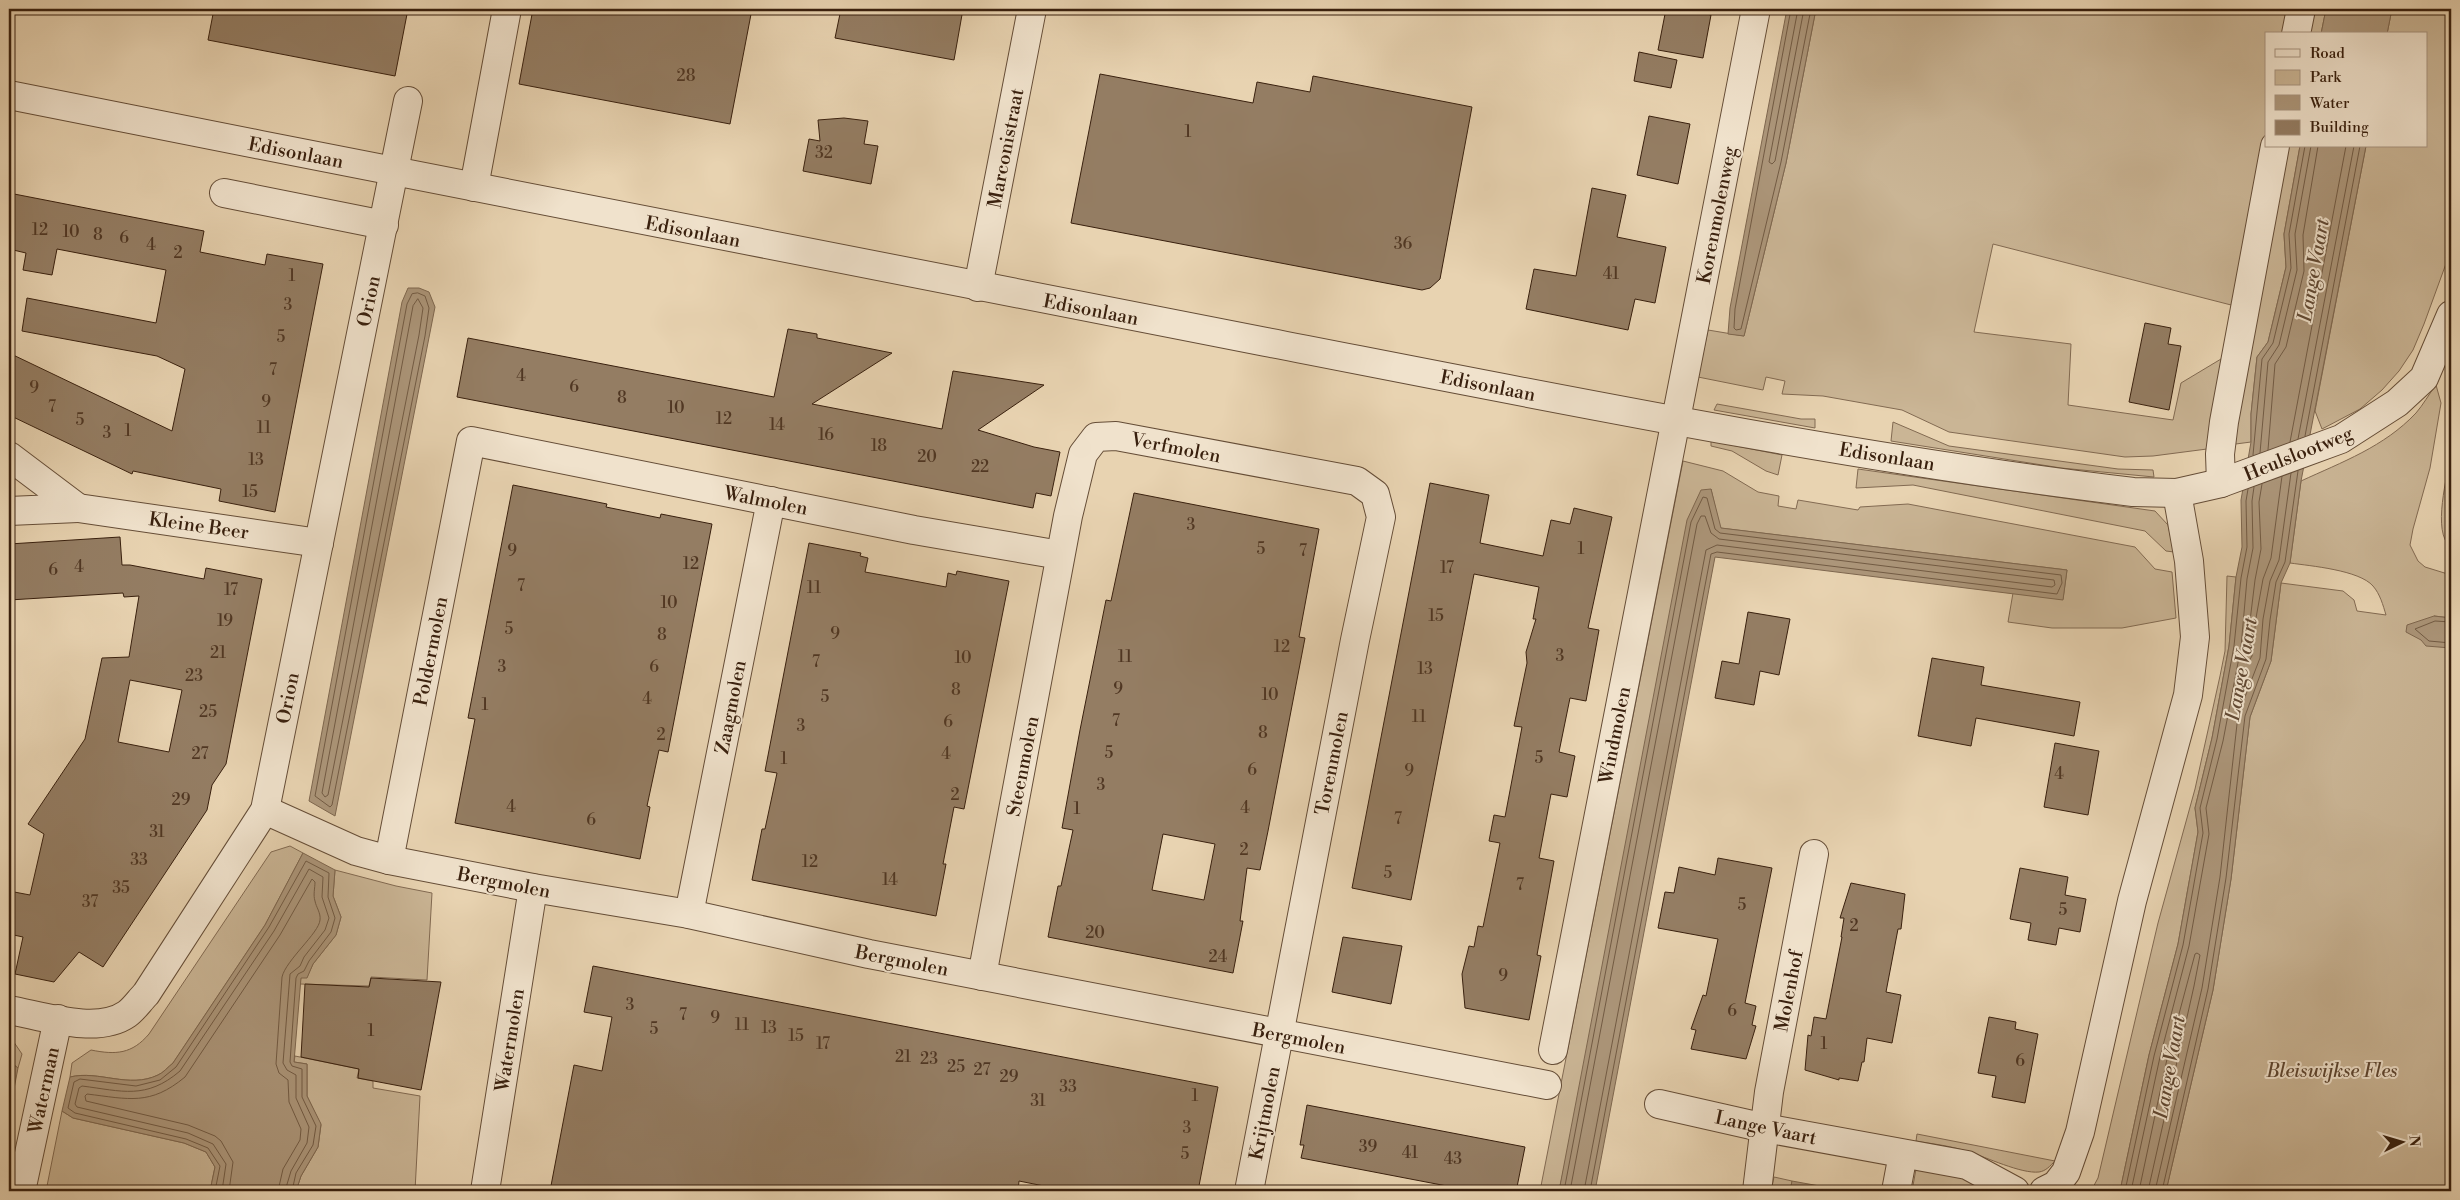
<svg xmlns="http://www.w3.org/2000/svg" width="2460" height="1200" viewBox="0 0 2460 1200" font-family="'Libre Bodoni',serif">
<rect width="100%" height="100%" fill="#e8d3b1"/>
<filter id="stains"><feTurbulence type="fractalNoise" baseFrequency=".004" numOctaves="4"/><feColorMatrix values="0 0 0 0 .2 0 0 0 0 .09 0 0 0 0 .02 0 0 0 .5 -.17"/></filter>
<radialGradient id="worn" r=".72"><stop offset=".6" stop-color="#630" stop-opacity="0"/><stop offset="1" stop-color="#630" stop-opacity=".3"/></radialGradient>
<g fill="#cab595" stroke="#826a52">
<polygon points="1816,9 2291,9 2287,34 2266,34 2266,142 2235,306 1993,244 1974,332 2071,344 2068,405 2173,420 2181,383 2226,356 2207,449 2153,456 2125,457 1949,432 1902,410 1823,396 1782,394 1785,381 1766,377 1763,390 1698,377 1708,330 1744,336 1786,163"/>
<polygon points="2309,9 2326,9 2321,34 2304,34"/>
<polygon points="2392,9 2451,9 2451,250 2424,324 2413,350 2399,371 2382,390 2360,409 2322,429 2315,411 2366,146 2426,146 2426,34 2387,34"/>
<polygon points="2283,146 2300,146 2284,234 2286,267 2268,342 2257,357 2251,414 2251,442 2228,445"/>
<path d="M2436 385 2441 403 2430 468 2413 529 2410 545 2418 561 2425 567 2451 575V618L2434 616 2451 625V1191H2166L2213 990 2231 879 2250 717 2271 661 2281 583 2343 591 2354 600 2357 611 2386 615C2383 605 2380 594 2373 586 2359 570 2311 566 2290 563L2301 481C2342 462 2384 447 2416 413 2423 405 2429 394 2436 385Z"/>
<polygon points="1717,404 1801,419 1815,419 1815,428 1714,410"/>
<polygon points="1893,422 1949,446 2118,469 2153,470 2154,477 2061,468 1891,441"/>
<polygon points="1711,441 1782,455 1778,475 1766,471 1732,451 1711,446"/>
<path d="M2451 453V547C2431 533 2448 474 2451 453Z"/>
<polygon points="1683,461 1723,471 1758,492 1779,496 1778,506 1796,509 1798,500 1858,510 1860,507 1908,504 2135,547 2155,569 2172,572 2176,618 2122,628 2052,628 2008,622 2013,593 2063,599 2067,570 1720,528 1711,489 1559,1191 1540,1191"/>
<polygon points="1858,469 2155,511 2168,525 2174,552 2166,551 2145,531 1913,485 1856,488"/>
<polygon points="2227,576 2236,577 2229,646 2212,738 2195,808 2198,832 2178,944 2149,1055 2120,1191 2091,1191 2098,1178 2158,923 2195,789 2220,676 2225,651"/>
<path d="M290 846 303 853 265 925 173 1063C168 1067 163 1073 158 1075 129 1089 99 1070 70 1077L72 1063 91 1050C116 1055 132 1054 149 1034L271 852Z"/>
<polygon points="335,870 396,886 432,893 427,980 371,977 369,986 300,984 301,977 307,977 313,964 336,935 341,917 333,896"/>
<polygon points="9,1035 22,1054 18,1068 9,1061"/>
<polygon points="295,1056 359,1069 357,1078 373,1081 373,1088 420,1096 415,1191 296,1191 301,1176 318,1147 321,1125 307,1096 307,1064 294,1062"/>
<polygon points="62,1111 73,1118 184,1143 206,1152 215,1167 210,1191 46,1191"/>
<path d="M1917 1134 2055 1161C2050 1166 2046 1171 2039 1172 2021 1174 1986 1157 1969 1152 1952 1146 1933 1144 1916 1141Z"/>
<polygon points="1916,1169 1965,1178 1990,1191 1912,1191"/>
<polygon points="1774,1177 1792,1181 1790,1191 1771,1191"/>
</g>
<g fill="#ac967a" stroke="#7e674f">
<polygon points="1787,9 1816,9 1786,163 1744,336 1728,334 1730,308"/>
<polygon points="2326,9 2392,9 2387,34 2321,34"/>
<polygon points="2300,146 2366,146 2301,481 2290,563 2281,583 2271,661 2250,717 2231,879 2213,990 2166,1191 2120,1191 2149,1055 2178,944 2198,832 2195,808 2212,738 2229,646 2236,577 2242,547 2241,500 2251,442 2251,414 2257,357 2268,342 2286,267 2284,234"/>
<polygon points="408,288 419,288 429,292 435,307 335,816 309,801 402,302"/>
<polygon points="1711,489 1721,528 2067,570 2063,600 1715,557 1595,1191 1559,1191 1687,520 1701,490"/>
<polygon points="2434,616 2451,618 2451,648 2426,646 2421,640 2406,632 2407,625"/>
<path d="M303 853 335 870 333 896 341 917 336 935 313 964 307 978H301L294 1062 307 1064V1096L321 1124 318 1147 301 1176 296 1191H210L215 1167 206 1152 184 1143 73 1118 62 1111 70 1077C99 1070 129 1089 158 1075 163 1073 168 1067 173 1063L265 925Z"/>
<polygon points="9,1061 18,1068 12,1099 9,1100"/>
<polygon points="1792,1181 1847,1191 1790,1191"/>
</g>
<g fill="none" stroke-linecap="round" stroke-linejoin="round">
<g stroke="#725b44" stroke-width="1">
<polyline points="1791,9 1735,309 1734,328 1736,330 1741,329 1781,162 1811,9"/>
<polyline points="1798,9 1769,162 1772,164 1775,161 1804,9"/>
<polygon points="418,293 425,296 429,308 425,336 332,805 330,807 315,796 407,304 412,294"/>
<polygon points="418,299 423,308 419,335 328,795 325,797 322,793 413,306"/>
<polyline points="2305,436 2360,146"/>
<polyline points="2298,439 2354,146"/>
<polyline points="2290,442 2346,146"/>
<polyline points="2268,450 2275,364 2286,347 2304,271 2303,235 2318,146"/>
<polyline points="2260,453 2268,362 2279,345 2297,270 2295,234 2311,146"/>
<polyline points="2253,455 2262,359 2273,343 2291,268 2289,234 2305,146"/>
<polyline points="2262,484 2259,502 2261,549 2255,580 2245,662 2247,664 2252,656 2256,618 2263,579 2271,558 2282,476"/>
<polyline points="2451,622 2435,621 2415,629 2429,641 2451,643"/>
<polyline points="215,1191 220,1166 208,1148 186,1139 75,1113 68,1108 74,1082 80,1079 136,1086 160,1080 176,1067 269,927 306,861 329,873 328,897 335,918 331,932 309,961 304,971 298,974 296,978 290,1062 292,1066 302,1069 302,1097 316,1126 313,1145 296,1173 292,1191"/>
<path d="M222 1191 226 1164 213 1144 188 1133 77 1107 75 1104 79 1088 82 1086C122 1091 146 1100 180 1071L274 931 309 869 323 877 322 897 329 918 325 930 304 957 300 966 290 974 283 1063 287 1070 296 1075V1098L309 1127 307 1143 291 1171 285 1191"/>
<path d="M229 1191 233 1162 221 1141 215 1136 188 1125 86 1101 85 1096 87 1094C129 1099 150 1106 185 1077L280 935 312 879 315 882C315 888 313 895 315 901 316 907 321 913 320 920 319 933 286 960 282 977L276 1064 279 1073 288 1080 289 1102 301 1129 300 1140 283 1169 278 1191"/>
<polyline points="1564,1191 1691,522 1703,497 1707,498 1715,529 1720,533 2061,575 2062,583 2057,594 1717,552 1711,554 1590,1191"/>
<polyline points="1570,1191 1697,524 1701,516 1705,516 1711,533 1719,539 2054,580 2055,585 2052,587 1717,545 1706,550 1584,1191"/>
<polyline points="2125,1191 2154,1056 2183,945 2203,833 2200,808 2217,739 2234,646 2241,578 2247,547 2246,501 2248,489"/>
<polyline points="2131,1191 2160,1057 2189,946 2209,834 2206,808 2223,741 2241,647 2247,579 2253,548 2252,501 2254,487"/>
<polyline points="2139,1191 2167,1059 2195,954 2197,953 2200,955 2194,986 2148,1191"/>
<polyline points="2155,1191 2202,988 2220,877 2238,715 2260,658 2263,619 2270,581 2279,560 2291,473"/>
<polyline points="2162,1191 2208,989 2226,878 2245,716 2266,659 2270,620 2276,582 2285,562 2298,471"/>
</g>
</g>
<g fill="#947d63" stroke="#39200e" fill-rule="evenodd">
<polygon points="214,9 408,9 395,76 208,40"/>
<polygon points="533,9 752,9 730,124 519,84"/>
<polygon points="841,9 963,9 954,60 835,38"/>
<polygon points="1666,9 1707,9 1706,14 1711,15 1703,58 1658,50"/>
<polygon points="1639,52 1677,60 1671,88 1634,81"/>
<polygon points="1100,74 1253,103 1257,82 1310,92 1313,76 1472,107 1440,279 1430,288 1422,290 1071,223"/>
<polygon points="1649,116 1690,124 1678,184 1637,175"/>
<polygon points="844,118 868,121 864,144 878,146 871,184 803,171 809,139 820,141 818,120"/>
<polygon points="1592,188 1626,195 1617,237 1666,247 1655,303 1635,299 1628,330 1526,309 1534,269 1576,276"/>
<polygon points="9,193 204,231 200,252 265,265 267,254 323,264 275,512 219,501 221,489 133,471 132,474 9,415 9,353 172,431 185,369 157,356 22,331 27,298 156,323 166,270 57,249 52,275 23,270 26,253 9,249"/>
<polygon points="2145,323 2171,328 2168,344 2181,346 2169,410 2129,402"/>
<polygon points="788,329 817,334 817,338 892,353 812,404 942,429 953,371 1044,385 978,430 1034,447 1060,452 1051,496 1036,493 1033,508 457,397 468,338 774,397"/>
<polygon points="1430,483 1489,495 1480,543 1543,556 1551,520 1570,524 1574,508 1612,517 1588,628 1599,630 1586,701 1570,698 1559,752 1575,756 1567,797 1551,794 1539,858 1554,861 1537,955 1541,956 1529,1020 1465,1008 1462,974 1469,946 1474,947 1478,926 1483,927 1490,893 1500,843 1489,841 1494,815 1505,817 1522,727 1514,726 1527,663 1526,652 1536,619 1533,619 1539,587 1474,574 1411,900 1352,888"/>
<polygon points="513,485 607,504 606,507 660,518 661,514 712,524 668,752 659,750 647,806 650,807 640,859 455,823 475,719 468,718"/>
<path d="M1134 493 1319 529 1299 637 1305 638 1268 831 1260 870 1247 868 1240 921H1243L1233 973 1048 937 1058 886H1061L1073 830 1062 828 1080 730 1106 600 1111 601ZM1163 834 1215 844 1204 900 1152 890Z"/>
<path d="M120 537 122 565H130L204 579 206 568 262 579 226 764 212 785 207 810 103 967 79 952 54 982 15 974 23 937 9 934V891L30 895 44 834 28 824 85 739 102 658 129 657 139 596 124 597 123 593 9 600V544ZM130 680 182 690 169 752 118 742Z"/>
<polygon points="809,543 861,553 860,556 868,558 865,572 893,577 946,587 948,573 956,575 957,571 1009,581 964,809 954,807 943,864 946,864 936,916 752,880 762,829 765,829 777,773 765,771"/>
<polygon points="1748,612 1790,619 1779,675 1760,671 1754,705 1715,698 1722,661 1739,664"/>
<polygon points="1932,658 1984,667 1981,685 2080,702 2074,736 1976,718 1971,746 1918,736"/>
<polygon points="2055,743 2099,751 2088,815 2044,807"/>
<polygon points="1718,858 1772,868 1745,1003 1756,1006 1752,1025 1756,1026 1746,1059 1691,1049 1696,1030 1691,1029 1703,995 1706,996 1718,939 1658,928 1665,892 1674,893 1679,867 1715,875"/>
<polygon points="2020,868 2068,877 2065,895 2086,899 2080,932 2059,928 2056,945 2028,940 2031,923 2010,919"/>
<polygon points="1851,883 1905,894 1901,929 1898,929 1886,992 1901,995 1892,1043 1867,1038 1864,1062 1862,1062 1858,1081 1839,1078 1839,1080 1805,1070 1808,1035 1811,1036 1814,1017 1826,1019 1842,937 1841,937 1844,918 1840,918"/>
<polygon points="1343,937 1402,946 1391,1004 1332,992"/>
<polygon points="593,966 1218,1087 1198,1191 1069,1191 1019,1181 1018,1191 550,1191 574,1065 602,1071 612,1017 584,1012"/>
<polygon points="371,978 441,982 421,1090 358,1078 359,1069 301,1057 305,984 369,987"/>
<polygon points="1989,1017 2016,1022 2015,1029 2038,1034 2025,1103 1992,1097 1996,1076 1978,1073"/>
<polygon points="1307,1105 1525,1147 1517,1187 1514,1186 1513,1191 1473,1191 1301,1158 1304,1145 1300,1145"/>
</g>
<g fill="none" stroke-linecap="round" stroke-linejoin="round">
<defs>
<g id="minor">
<polyline points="2296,34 2301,9"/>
<path d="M9 95C428 178 847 262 1266 342 1554 398 1842 457 2133 492L2177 493 2221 483 2341 439 2397 403 2424 378 2451 315"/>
<polyline points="474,187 507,9"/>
<polyline points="224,193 384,225"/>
<polyline points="978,287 1032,9"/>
<polyline points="9,456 78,508 9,511"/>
<polyline points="2221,483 2220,454 2224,422 2275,146"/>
<polyline points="78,508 319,543"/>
<polyline points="265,810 356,851 389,860 533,888 689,914 869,954 1547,1085"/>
<polyline points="389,860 471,441 914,530 1060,555"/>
<polyline points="689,914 771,501"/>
<polyline points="982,976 1068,516 1083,454 1096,437 1116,436 1357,481 1375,494 1381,517 1355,640 1249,1191"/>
<path d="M9 1010C43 1016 97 1035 127 1014 134 1009 140 1000 146 994L265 810 408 101"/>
<polyline points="1553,1050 1756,9"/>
<polyline points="1659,1104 1765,1128 1967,1165 2015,1191"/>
<polyline points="21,1191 58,1019"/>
<polyline points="485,1191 533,888"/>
<polyline points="1757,1191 1769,1092 1814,854"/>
<polyline points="1896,1191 1903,1154"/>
<polyline points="2044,1191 2056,1185 2066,1172 2080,1132 2132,901 2188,695 2195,637 2189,561 2177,493"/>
</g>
</defs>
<use href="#minor" stroke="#654d37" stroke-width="30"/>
<use href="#minor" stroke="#f0e2cc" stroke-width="28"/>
</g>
<g text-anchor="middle" stroke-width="4" stroke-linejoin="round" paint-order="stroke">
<g font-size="16" fill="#503723">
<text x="686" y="81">28</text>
<text x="1188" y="137">1</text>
<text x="824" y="158">32</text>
<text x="40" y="235">12</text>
<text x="71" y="237">10</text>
<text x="98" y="240">8</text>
<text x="124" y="243">6</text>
<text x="1403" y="249">36</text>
<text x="151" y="250">4</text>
<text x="178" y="258">2</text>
<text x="1611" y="279">41</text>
<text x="292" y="281">1</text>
<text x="288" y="310">3</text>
<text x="281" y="342">5</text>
<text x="273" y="375">7</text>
<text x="521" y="381">4</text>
<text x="574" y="392">6</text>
<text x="34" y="393">9</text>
<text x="622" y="403">8</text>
<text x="266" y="407">9</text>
<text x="52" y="412">7</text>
<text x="676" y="413">10</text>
<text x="724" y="424">12</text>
<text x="80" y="425">5</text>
<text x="777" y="430">14</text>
<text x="264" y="433">11</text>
<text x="128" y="436">1</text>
<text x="107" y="438">3</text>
<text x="826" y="440">16</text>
<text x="879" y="451">18</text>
<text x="927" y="462">20</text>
<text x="256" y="465">13</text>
<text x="980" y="472">22</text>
<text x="250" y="497">15</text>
<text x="1191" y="530">3</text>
<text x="1261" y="554">5</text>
<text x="1581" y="554">1</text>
<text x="512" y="556">9</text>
<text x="1303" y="556">7</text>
<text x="691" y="569">12</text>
<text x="79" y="572">4</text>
<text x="1447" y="573">17</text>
<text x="53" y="575">6</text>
<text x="521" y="591">7</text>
<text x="814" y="593">11</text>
<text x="231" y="595">17</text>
<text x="669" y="608">10</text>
<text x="1436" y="621">15</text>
<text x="225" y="626">19</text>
<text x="509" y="634">5</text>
<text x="835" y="639">9</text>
<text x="662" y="640">8</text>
<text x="1282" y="652">12</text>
<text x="218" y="658">21</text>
<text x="1560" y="661">3</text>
<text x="1125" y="662">11</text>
<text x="963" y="663">10</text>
<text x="816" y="667">7</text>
<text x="502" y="672">3</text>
<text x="654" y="672">6</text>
<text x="1425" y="674">13</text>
<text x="194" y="681">23</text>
<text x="1118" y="694">9</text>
<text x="956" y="695">8</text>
<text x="1270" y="700">10</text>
<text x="825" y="702">5</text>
<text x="647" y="704">4</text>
<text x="485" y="710">1</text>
<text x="208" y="717">25</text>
<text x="1419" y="722">11</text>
<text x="1116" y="726">7</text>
<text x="948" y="727">6</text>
<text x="801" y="731">3</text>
<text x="1263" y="738">8</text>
<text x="661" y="740">2</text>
<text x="1109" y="758">5</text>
<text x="200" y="759">27</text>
<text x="946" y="759">4</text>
<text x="1539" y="763">5</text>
<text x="784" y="764">1</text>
<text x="1252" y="775">6</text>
<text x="1409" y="776">9</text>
<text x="2059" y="779">4</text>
<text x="1101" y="790">3</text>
<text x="955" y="800">2</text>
<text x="181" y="805">29</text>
<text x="511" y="812">4</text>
<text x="1245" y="813">4</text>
<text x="1077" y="814">1</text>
<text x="1398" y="824">7</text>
<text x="591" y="825">6</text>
<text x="157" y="837">31</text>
<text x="1244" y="855">2</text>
<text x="139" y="865">33</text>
<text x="810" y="867">12</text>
<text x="1388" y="878">5</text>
<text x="890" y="885">14</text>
<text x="1520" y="890">7</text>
<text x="121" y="893">35</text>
<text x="90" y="907">37</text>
<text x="1742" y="910">5</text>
<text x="2063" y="915">5</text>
<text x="1854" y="931">2</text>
<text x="1095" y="938">20</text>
<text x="1218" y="962">24</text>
<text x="1503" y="981">9</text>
<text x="630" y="1010">3</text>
<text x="1732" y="1016">6</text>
<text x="683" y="1020">7</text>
<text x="715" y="1023">9</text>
<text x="742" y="1030">11</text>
<text x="769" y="1033">13</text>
<text x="654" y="1034">5</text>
<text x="371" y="1036">1</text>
<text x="796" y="1041">15</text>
<text x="823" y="1049">17</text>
<text x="1824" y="1049">1</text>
<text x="903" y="1062">21</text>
<text x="929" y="1064">23</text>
<text x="2020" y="1066">6</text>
<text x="956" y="1072">25</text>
<text x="982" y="1075">27</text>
<text x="1009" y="1082">29</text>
<text x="1068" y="1092">33</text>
<text x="1195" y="1101">1</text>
<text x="1038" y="1106">31</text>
<text x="1187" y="1133">3</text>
<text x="1368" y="1152">39</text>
<text x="1410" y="1158">41</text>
<text x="1185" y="1159">5</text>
<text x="1453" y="1164">43</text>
</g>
<g font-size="19" fill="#39200e" stroke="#f0e2cc">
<text transform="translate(1005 148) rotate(-79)" y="7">Marconistraat</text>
<text transform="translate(296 152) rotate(11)" y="7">Edisonlaan</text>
<text transform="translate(1716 215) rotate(-79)" y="7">Korenmolenweg</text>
<text transform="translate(693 231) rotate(11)" y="7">Edisonlaan</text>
<text transform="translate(368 301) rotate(-78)" y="7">Orion</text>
<text transform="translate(1091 309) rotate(11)" y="7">Edisonlaan</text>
<text transform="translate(1488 385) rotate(11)" y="7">Edisonlaan</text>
<text transform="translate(1176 447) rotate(11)" y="7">Verfmolen</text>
<text transform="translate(2298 453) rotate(-22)" y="7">Heulslootweg</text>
<text transform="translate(1887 456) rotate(9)" y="7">Edisonlaan</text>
<text transform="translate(766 500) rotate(11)" y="7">Walmolen</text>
<text transform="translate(199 525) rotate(8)" y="7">Kleine Beer</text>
<text transform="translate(430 651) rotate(-79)" y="7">Poldermolen</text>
<text transform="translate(287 698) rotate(-79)" y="7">Orion</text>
<text transform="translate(730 707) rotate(-79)" y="7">Zaagmolen</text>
<text transform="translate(1614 735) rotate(-79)" y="7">Windmolen</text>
<text transform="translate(1331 763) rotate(-79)" y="7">Torenmolen</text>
<text transform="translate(1022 766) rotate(-79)" y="7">Steenmolen</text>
<text transform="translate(504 882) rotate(11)" y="7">Bergmolen</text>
<text transform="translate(902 960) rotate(11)" y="7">Bergmolen</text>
<text transform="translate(1788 991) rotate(-79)" y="7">Molenhof</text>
<text transform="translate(1299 1038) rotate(11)" y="7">Bergmolen</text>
<text transform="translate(509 1040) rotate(-81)" y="7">Watermolen</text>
<text transform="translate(43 1090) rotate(-78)" y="7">Waterman</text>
<text transform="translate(1264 1113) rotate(-79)" y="7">Krijtmolen</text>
<text transform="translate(1766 1127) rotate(12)" y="7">Lange Vaart</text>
</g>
<g font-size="19" font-style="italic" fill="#5d4530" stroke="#f0e2cc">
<text x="2332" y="1077">Bleiswijkse Fles</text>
</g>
<g font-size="20" font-style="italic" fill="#614934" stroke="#f0e2cc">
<text transform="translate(2313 270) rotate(-80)" y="7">Lange Vaart</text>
<text transform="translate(2241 669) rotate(-80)" y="7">Lange Vaart</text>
<text transform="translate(2169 1067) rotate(-80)" y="7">Lange Vaart</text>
</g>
</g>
<rect width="2460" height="1200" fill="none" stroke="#e8d3b1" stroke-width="30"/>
<rect x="10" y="10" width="2440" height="1180" fill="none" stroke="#39200e" stroke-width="2.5"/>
<rect x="15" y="15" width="2430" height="1170" fill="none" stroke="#39200e"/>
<rect x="2265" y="32" width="162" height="115" fill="#f0e2cc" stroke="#a79480"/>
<rect x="2275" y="49" width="25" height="8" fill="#f0e2cc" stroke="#a79480"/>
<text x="2310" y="58" font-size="15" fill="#39200e">Road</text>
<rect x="2275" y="70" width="25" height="15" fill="#cab595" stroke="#a79480"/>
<text x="2310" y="82" font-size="15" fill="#39200e">Park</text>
<rect x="2275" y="95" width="25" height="15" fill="#ac967a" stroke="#a79480"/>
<text x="2310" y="108" font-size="15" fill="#39200e">Water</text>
<rect x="2275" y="120" width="25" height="15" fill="#947d63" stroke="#a79480"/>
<text x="2310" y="132" font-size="15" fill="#39200e">Building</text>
<g transform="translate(2402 1142) rotate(85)" stroke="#f0e2cc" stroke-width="4" paint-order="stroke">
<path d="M0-4L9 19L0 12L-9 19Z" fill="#39200e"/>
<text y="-8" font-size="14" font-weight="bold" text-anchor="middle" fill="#39200e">N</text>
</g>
<rect width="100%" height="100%" filter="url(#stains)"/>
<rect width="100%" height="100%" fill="url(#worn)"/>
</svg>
